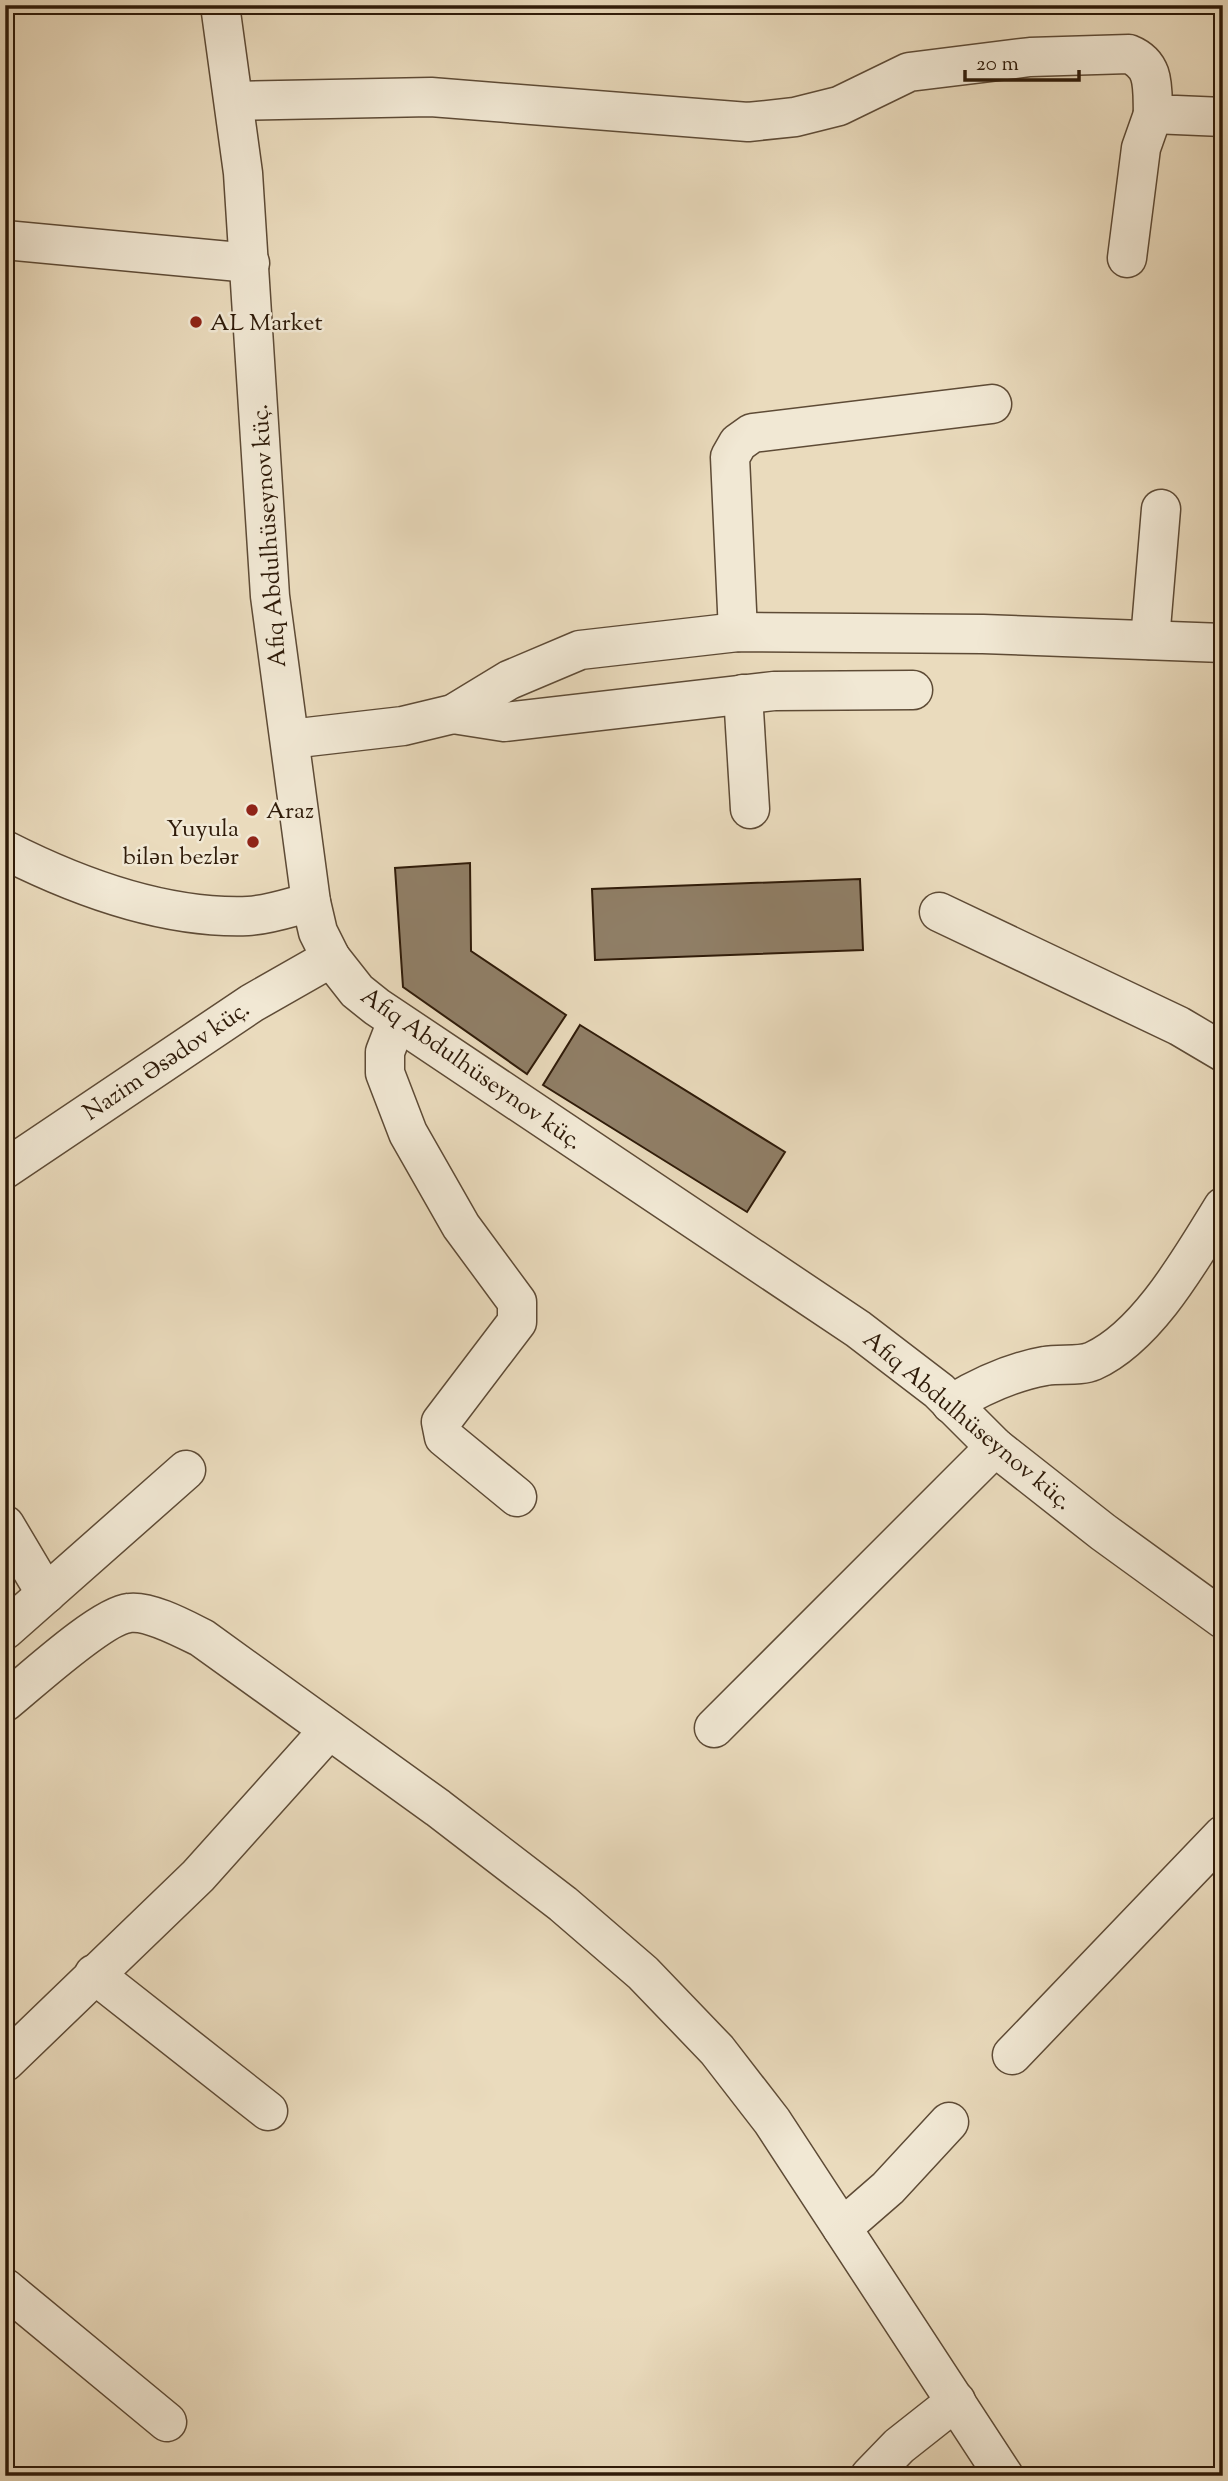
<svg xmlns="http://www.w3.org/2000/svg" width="1228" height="2481" viewBox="0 0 1228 2481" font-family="'Sorts Mill Goudy',serif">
<rect width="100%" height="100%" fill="#eadbbd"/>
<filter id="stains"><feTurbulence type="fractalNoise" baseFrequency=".00286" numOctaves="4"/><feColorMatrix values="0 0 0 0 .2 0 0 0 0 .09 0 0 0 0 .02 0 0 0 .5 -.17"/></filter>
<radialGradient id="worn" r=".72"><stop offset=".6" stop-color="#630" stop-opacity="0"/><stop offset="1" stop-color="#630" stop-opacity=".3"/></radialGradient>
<g fill="#907f67" stroke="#2f1b09" stroke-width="2">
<polygon points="470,863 471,951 566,1015 527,1074 403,987 395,868"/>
<polygon points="860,879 863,950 595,960 592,889"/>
<polygon points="580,1025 785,1152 747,1212 543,1085"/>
</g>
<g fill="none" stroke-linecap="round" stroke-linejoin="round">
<defs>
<g id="minor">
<polyline points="220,5 243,173 270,596 311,902 318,932 331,958 357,991 377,1007 858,1329 939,1391 995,1447 1103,1532 1223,1619"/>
<path d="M234 101 431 97 748 122 795 117 839 106 909 72 1030 57 1129 54C1156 65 1152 88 1153 114L1223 117"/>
<polyline points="5,240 250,263"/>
<polyline points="1127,258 1141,148 1153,114"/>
<polyline points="738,632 730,457 738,443 752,433 992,404"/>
<polyline points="1150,640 1161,509"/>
<polyline points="743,694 750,809"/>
<polyline points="453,714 504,722 774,691 913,690"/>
<polyline points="290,739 403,726 453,714 509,680 580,650 738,632 983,634 1223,643"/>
<path d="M5 850C78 887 165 919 248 916 269 915 291 907 311 902"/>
<polyline points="939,912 1179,1026 1223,1052"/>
<polyline points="397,1021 385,1052 385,1073 408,1133 461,1226 517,1302 517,1322 441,1422 444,1437 517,1497"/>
<polyline points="5,1169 252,1003 331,958"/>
<path d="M951 1404C981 1386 1011 1372 1045 1366 1060 1363 1079 1367 1093 1361 1148 1336 1192 1257 1223 1207"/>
<polyline points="5,1525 46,1594"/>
<polyline points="5,1630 186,1470"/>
<path d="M5 1702C31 1681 101 1616 129 1613 149 1610 184 1629 202 1638L438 1808 563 1904 643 1973 717 2050 772 2121 1004 2476"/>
<polyline points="714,1728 995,1447"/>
<polyline points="94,1974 268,2111"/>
<polyline points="1012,2055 1223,1835"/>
<polyline points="5,2062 198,1876 329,1730"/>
<polyline points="842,2228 888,2188 949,2122"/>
<polyline points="5,2288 167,2422"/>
<polyline points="870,2476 899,2446 956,2401"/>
</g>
</defs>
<use href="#minor" stroke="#5e4b36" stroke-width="41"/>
<use href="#minor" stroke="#f1e8d4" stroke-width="38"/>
</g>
<g fill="#8f2418" stroke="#f1e8d4" stroke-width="2.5">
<circle cx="196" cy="322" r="7"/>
<circle cx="252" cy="810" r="7"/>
<circle cx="253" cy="842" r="7"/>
</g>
<g text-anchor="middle" stroke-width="5" stroke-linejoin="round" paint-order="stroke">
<g font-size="24" fill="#2f1b09" stroke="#f1e8d4" text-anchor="start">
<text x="210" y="330">AL Market</text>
<text x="266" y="818">Araz</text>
<text x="239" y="836" text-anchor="end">Yuyula<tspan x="239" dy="28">bilən bezlər</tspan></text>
</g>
<g font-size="24" fill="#2f1b09" stroke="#f1e8d4">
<text transform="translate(268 536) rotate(-94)" y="8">Afiq Abdulhüseynov küç.</text>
<text transform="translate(166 1060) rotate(-34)" y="8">Nazim Əsədov küç.</text>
<text transform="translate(472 1068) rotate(35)" y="8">Afiq Abdulhüseynov küç.</text>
<text transform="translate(968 1420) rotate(40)" y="8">Afiq Abdulhüseynov küç.</text>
</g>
</g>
<rect width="1228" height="2481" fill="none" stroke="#eadbbd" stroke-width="28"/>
<rect x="7" y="7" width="1214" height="2467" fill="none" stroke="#2f1b09" stroke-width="3.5"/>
<rect x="14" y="14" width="1200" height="2453" fill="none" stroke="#2f1b09" stroke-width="2"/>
<path d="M965 70v10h114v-10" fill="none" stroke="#2f1b09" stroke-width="3.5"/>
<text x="976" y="70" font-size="21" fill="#2f1b09" stroke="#f1e8d4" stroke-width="5" paint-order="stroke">20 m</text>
<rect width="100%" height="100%" filter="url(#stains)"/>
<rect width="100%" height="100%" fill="url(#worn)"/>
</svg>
